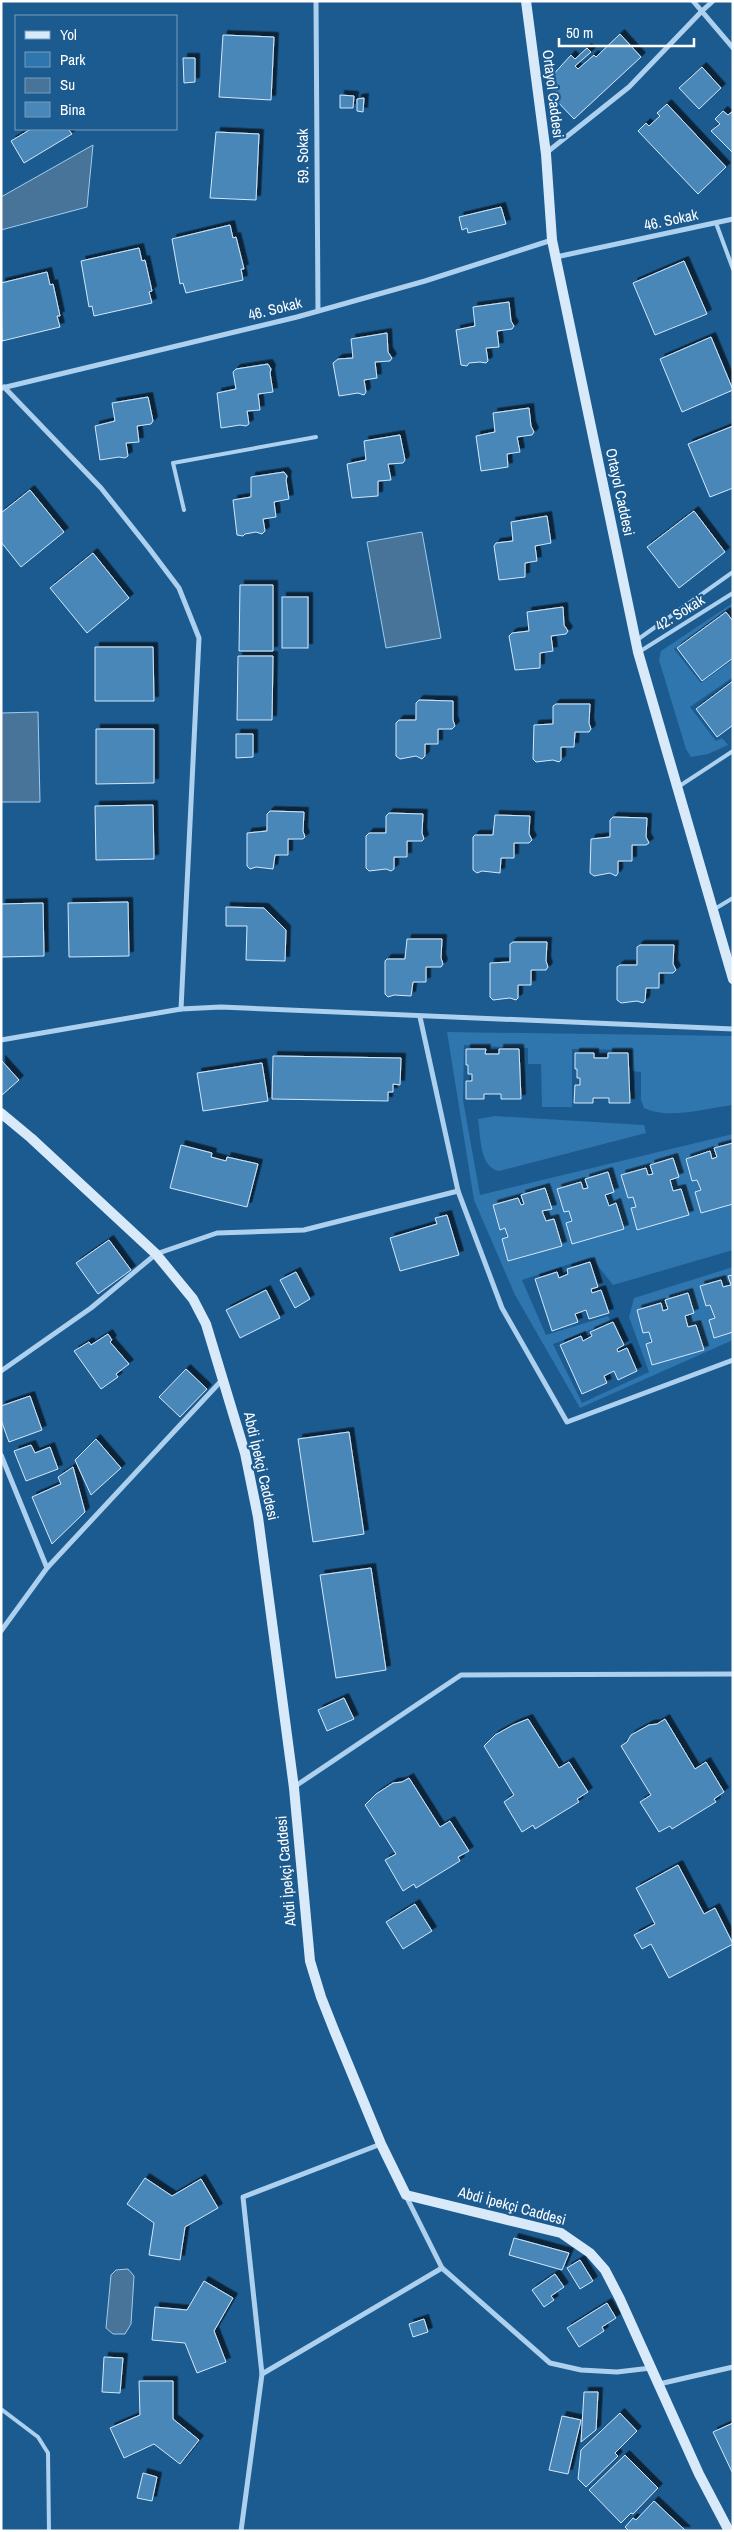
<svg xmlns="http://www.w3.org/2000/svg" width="734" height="2532" viewBox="0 0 734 2532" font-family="'Archivo Narrow',sans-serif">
<defs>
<filter id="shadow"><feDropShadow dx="4.5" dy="-4.5" stdDeviation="0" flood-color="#0009"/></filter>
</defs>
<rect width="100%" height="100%" fill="#1c5b90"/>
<g fill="#2f75ae">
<polygon points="733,603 733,617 727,610 674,649 701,683 733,660 733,677 690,707 716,741 722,738 728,745 708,754 691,757 686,749 659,660 661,651"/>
<path d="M447 1032 733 1036V1105C706 1108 669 1120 644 1108L641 1100V1072L632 1071V1050L572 1049V1107H542L541 1064H528V1048L464 1045 463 1100 480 1195 733 1134V1250L613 1285 591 1257 522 1280 546 1335 608 1316 611 1322 553 1344 582 1403 649 1372 629 1317 634 1298 733 1267V1340L580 1408 515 1295 474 1200Z"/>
<path d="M495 1116 644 1125 646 1133 499 1171C479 1167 481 1137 478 1119Z"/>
</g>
<g fill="#487499" stroke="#9fcdf0">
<polygon points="93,145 87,207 1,230 1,197"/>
<polygon points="422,532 441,638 386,648 367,542"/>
<polygon points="38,712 40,802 1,802 1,713"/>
<polygon points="128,2269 134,2276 131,2324 125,2334 113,2334 106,2328 111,2275 116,2270"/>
</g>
<g fill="#4987b9" stroke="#d2e8fa" filter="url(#shadow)">
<polygon points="620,34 641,57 574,119 553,97 551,77 571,55 575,59 587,48 591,52 575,66 578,69 594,55 596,57"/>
<polygon points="223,35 274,37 271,100 219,97"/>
<polygon points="183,58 195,58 195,82 184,83"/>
<polygon points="702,67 721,88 699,109 679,88"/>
<polygon points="340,95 354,96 353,108 340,108"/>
<polygon points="364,98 363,112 357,111 357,99"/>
<polygon points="667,104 726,167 698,194 638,131 646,123 649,126 660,116 657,113"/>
<polygon points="723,111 728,115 733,111 733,153 711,131 720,124 715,119"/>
<polygon points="31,129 68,129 72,134 24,163 11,141"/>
<polygon points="216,132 259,134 256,200 210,198"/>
<polygon points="501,207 506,224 468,233 467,228 462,230 459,217"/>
<polygon points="230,225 233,238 236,237 244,269 241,269 243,280 186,293 183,283 180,284 172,239"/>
<polygon points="139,248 142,261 145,260 152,291 149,292 152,303 94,316 92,306 89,307 81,261"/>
<polygon points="684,261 707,314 655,335 633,283"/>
<polygon points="47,272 50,285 53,284 60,316 57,316 60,327 2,341 1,283"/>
<polygon points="509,302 511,321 514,326 512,329 497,331 499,347 486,348 488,361 486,363 480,362 469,363 467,366 461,365 456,330 475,326 473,307"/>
<polygon points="387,333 388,352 392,358 390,361 375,362 377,378 364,380 366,392 364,395 358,393 339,396 333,363 338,359 353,358 351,339"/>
<polygon points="711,337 733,390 682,412 660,359"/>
<polygon points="268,364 271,369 270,373 273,392 258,394 260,410 247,411 249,424 246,426 240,425 221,428 217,393 236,389 233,372 236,369"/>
<polygon points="148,397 153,421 151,424 137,426 139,442 126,443 128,456 125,458 119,457 100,460 95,426 115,421 112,403"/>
<polygon points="529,408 531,426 534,432 532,435 517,437 520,452 507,454 508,467 481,471 476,436 495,432 493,413"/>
<polygon points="733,426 733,488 710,497 688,444"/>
<polygon points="400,435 405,460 403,463 388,464 391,480 378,481 378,496 352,498 347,464 366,460 364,441"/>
<polygon points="284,472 287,476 286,480 289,499 274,502 276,517 263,519 265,531 262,534 256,532 245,534 243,536 237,535 233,500 251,497 251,477"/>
<polygon points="30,490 64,532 21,567 1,542 1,513"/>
<polygon points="694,511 725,552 679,588 647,547"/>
<polygon points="547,516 551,543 535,546 537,561 525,563 525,577 499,580 494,546 496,543 513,541 511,522"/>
<polygon points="93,553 129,598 87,633 50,588"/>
<polygon points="240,585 273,585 273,651 239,651"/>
<rect x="282" y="597" width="26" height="51"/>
<polygon points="563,607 564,625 568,631 566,634 551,636 553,651 540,653 540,668 515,670 509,636 512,633 529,631 527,612"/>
<polygon points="726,612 733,621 733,658 702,681 677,648"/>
<polygon points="95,647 153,647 154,701 95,701"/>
<polygon points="238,656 273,656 272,720 237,720"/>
<polygon points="733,681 733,725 717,737 696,709"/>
<polygon points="419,700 453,701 453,720 455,726 452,729 438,729 438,744 425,744 425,756 422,759 416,756 400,759 396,756 396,723 399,720 416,720 416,703"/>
<polygon points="556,704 590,704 589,723 591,729 589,732 575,732 574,747 561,747 561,760 559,762 553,760 536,762 533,759 534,725 553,724 553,706"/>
<polygon points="96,729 154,729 154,783 96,784"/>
<polygon points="236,734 253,734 253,757 236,758"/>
<polygon points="153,805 154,859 96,860 95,806"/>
<polygon points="270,811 304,812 303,831 305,837 303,839 288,839 288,855 275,855 273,869 256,867 250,869 247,866 247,833 267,831 267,814"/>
<polygon points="389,813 423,814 422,833 424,839 422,841 407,841 407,857 394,857 394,869 391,871 386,869 369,871 366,868 366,836 369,833 386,833 386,816"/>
<polygon points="495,815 530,816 529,834 532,840 529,843 514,843 514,858 501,858 500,873 482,871 477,873 473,870 473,837 475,835 493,835"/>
<polygon points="613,817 647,818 646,837 649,843 646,845 632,845 632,861 618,861 618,873 616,876 610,873 594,876 590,873 591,839 610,837 610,820"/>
<polygon points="128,902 129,956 69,957 68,903"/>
<polygon points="43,903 44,956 1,957 1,904"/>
<polygon points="226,907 264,908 286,930 285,961 246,960 247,926 226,926"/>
<polygon points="407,939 442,939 441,958 443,964 441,967 426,967 426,982 413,982 411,996 394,995 388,997 385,994 385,961 387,959 405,959"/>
<polygon points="513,942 547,942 546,961 548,967 546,970 531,970 531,985 518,985 518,998 516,1000 510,998 493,1000 490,997 490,963 510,962 510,944"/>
<polygon points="640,945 674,945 673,964 676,970 673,973 659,973 659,988 646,988 645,1001 643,1003 637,1001 621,1003 617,1000 617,967 620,965 637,965 637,947"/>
<polygon points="466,1049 486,1049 485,1054 499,1054 499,1049 519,1049 521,1099 501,1099 501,1094 484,1094 484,1099 466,1099 466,1081 472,1081 472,1074 468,1074 468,1065 466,1065"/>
<polygon points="575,1053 594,1053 594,1058 608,1058 608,1053 628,1053 630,1103 609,1103 609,1098 593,1098 593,1103 574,1103 575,1085 580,1085 580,1078 577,1078 577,1069 575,1069"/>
<polygon points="273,1056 401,1058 400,1085 393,1084 393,1092 388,1092 388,1101 272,1099"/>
<polygon points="1,1060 19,1080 2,1095 1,1093"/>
<polygon points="262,1063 268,1101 203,1111 197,1073"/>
<polygon points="733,1143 733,1204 701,1213 695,1192 701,1190 697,1180 692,1181 686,1159 710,1151 712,1159 717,1157 714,1148"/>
<polygon points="181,1145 212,1153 211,1157 226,1161 227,1157 258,1164 247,1207 170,1188"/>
<polygon points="673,1158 679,1177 670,1180 673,1191 681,1189 689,1215 637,1230 631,1208 636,1207 633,1197 628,1198 621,1175 646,1168 648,1175 653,1174 650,1165"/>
<polygon points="608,1172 614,1192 605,1195 609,1206 616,1203 624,1229 572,1244 566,1223 572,1221 569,1211 564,1212 557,1189 581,1182 583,1189 588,1188 585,1179"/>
<polygon points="545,1188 552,1209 542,1211 546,1221 554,1219 562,1246 508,1261 502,1239 508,1237 505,1228 500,1230 493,1205 518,1198 521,1205 524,1204 521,1195"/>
<polygon points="447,1215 459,1255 400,1271 390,1238 437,1224 435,1218"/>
<polygon points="109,1240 131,1270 98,1294 76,1263"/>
<polygon points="590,1262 598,1287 591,1289 592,1293 601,1290 609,1313 589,1319 586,1310 575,1314 578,1322 552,1331 535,1279 557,1272 559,1278 568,1274 567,1269"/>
<polygon points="296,1272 310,1299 295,1308 280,1280"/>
<polygon points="733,1275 733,1332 714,1338 709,1320 715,1318 710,1305 706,1306 700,1286 721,1280 723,1287 731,1285 728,1276"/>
<polygon points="266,1290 280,1318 240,1338 226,1310"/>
<polygon points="688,1293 694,1313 685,1316 688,1327 696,1325 704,1350 652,1365 646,1344 652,1342 649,1332 643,1333 637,1310 661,1303 663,1311 668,1309 665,1300"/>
<polygon points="613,1322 624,1345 617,1349 618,1352 627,1348 637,1371 618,1380 614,1371 604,1376 607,1383 582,1394 560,1345 581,1336 583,1341 592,1336 590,1332"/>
<polygon points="108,1334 112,1340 110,1342 129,1364 116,1374 118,1377 101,1389 74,1351 89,1342 91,1345"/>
<polygon points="186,1369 207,1389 180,1417 159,1397"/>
<polygon points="30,1396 42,1430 9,1442 1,1420 1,1406"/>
<polygon points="349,1432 364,1534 313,1542 298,1439"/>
<polygon points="96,1439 121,1468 91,1495 75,1460"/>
<polygon points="31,1445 35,1453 50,1447 58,1469 26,1481 14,1451"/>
<polygon points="73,1467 85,1512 52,1544 32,1497 61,1484 58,1477"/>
<polygon points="371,1568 386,1670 336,1678 320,1575"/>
<polygon points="344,1698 354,1719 327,1731 318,1710"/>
<polygon points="528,1719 559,1768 569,1762 588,1792 577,1799 579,1802 535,1829 533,1825 522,1832 504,1802 514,1795 484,1746 495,1735 513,1725"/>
<polygon points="665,1719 695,1769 706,1762 724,1792 714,1799 716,1802 672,1829 670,1826 659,1832 640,1802 651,1795 621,1746 627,1742 631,1735 649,1725 657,1724"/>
<polygon points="409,1778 440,1827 450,1821 469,1851 458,1857 460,1861 416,1888 414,1884 403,1891 385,1860 396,1854 365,1805 376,1794 393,1783 402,1782"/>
<polygon points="678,1865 704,1914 715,1908 733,1944 669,1978 651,1944 642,1949 634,1935 655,1924 636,1888"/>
<polygon points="415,1904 432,1931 403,1949 386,1922"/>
<polygon points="145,2178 172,2196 201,2179 218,2208 185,2227 180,2260 149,2255 154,2223 127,2204"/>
<polygon points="514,2238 569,2253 562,2270 509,2255"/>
<polygon points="580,2260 593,2281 580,2289 567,2268"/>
<polygon points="555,2274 564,2287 551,2296 554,2300 544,2307 532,2290"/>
<polygon points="204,2281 233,2298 214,2331 226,2362 197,2373 185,2343 152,2340 155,2307 187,2310"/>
<polygon points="607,2303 616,2318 602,2327 604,2331 579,2347 567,2328"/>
<polygon points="424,2319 428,2332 413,2337 409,2324"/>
<polygon points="104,2357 123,2358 120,2393 102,2392"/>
<polygon points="139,2381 173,2381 173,2419 199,2440 180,2464 154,2444 124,2458 110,2428 140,2415"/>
<polygon points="584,2392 598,2392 596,2430 581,2442"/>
<polygon points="620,2413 637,2431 615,2453 618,2456 586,2487 578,2479 581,2450"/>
<polygon points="562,2416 581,2420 568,2474 549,2470"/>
<polygon points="733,2423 733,2474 713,2432"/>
<polygon points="625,2455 658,2488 633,2514 631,2513 621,2523 589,2490"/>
<polygon points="143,2473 157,2477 152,2501 137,2498"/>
<polygon points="654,2501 686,2531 629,2531 625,2527 633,2518 636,2520"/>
</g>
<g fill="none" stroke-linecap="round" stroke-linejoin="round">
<g stroke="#acd0ee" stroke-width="4">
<polyline points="716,223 733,269"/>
<polyline points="184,510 173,463 316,437"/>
<polyline points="637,640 733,572"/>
<polyline points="639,652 733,593"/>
<polyline points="678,787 733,751"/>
<polyline points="713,910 733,898"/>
<polyline points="1,2409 38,2437 48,2453 49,2531"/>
</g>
<g stroke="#acd0ee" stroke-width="5">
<polyline points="316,1 318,311"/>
<polyline points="693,1 733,48"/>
<polyline points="546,153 629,87 702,11 713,1"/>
<polyline points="556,257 733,219"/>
<polyline points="4,387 101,488 148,547 179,588 199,638 181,1009"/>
<polyline points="2,388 297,317 425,281 552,240"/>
<polyline points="1,1040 181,1009 221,1007 733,1029"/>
<polyline points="458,1191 502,1308 567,1422 733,1360"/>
<polyline points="1,1371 91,1308 156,1254 217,1233 304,1230 458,1191 420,1017"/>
<polyline points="1,1455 47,1568 222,1380"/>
<polyline points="1,1631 47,1568"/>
<polyline points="294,1787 461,1675 733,1674"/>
<polyline points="406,2196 442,2268 550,2363 581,2370 617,2372 651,2368"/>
<polyline points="262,2374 442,2268"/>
<polyline points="659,2384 733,2367"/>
<polyline points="241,2531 262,2374 243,2197 381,2144"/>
</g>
<g stroke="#d8eafa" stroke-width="10">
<polyline points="526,1 546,154 552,240 638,652 733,979"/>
<polyline points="1,1113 31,1138 156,1254 193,1299 206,1324 245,1453 258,1517 294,1788 310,1961 321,1997 334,2030 381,2144 406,2195 561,2233 590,2253 605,2270 620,2299 699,2474 729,2531"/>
</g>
</g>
<g text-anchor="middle" stroke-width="4.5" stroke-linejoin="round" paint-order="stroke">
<g font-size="15" fill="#fff" stroke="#1c5b90">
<text transform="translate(553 94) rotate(83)" y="5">Ortayol Caddesi</text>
<text transform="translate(303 156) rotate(-91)" y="5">59. Sokak</text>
<text transform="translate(671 220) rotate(-12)" y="5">46. Sokak</text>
<text transform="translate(275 309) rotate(-14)" y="5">46. Sokak</text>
<text transform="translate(620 492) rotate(78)" y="5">Ortayol Caddesi</text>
<text transform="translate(680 613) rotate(-32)" y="5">42. Sokak</text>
<text transform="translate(261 1466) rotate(77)" y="5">Abdi İpekçi Caddesi</text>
<text transform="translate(286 1871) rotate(-95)" y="5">Abdi İpekçi Caddesi</text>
<text transform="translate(512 2206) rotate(15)" y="5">Abdi İpekçi Caddesi</text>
</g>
</g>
<rect width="734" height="2532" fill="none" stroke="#ffffff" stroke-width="5"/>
<rect x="15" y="15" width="162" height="115" fill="#1c5b90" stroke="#779dbc"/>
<rect x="25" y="31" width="25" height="8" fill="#d8eafa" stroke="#779dbc"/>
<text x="60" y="40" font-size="15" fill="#ffffff">Yol</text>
<rect x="25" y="52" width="25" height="15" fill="#2f75ae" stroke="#779dbc"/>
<text x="60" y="65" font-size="15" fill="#ffffff">Park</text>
<rect x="25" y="78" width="25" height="15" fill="#487499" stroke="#779dbc"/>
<text x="60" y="90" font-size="15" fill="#ffffff">Su</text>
<rect x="25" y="102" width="25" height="15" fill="#4987b9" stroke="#779dbc"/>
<text x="60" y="115" font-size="15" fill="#ffffff">Bina</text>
<path d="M559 38v8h135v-8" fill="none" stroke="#ffffff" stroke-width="2.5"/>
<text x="566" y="38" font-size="15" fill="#ffffff" stroke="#1c5b90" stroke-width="4" paint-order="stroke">50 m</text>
</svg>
